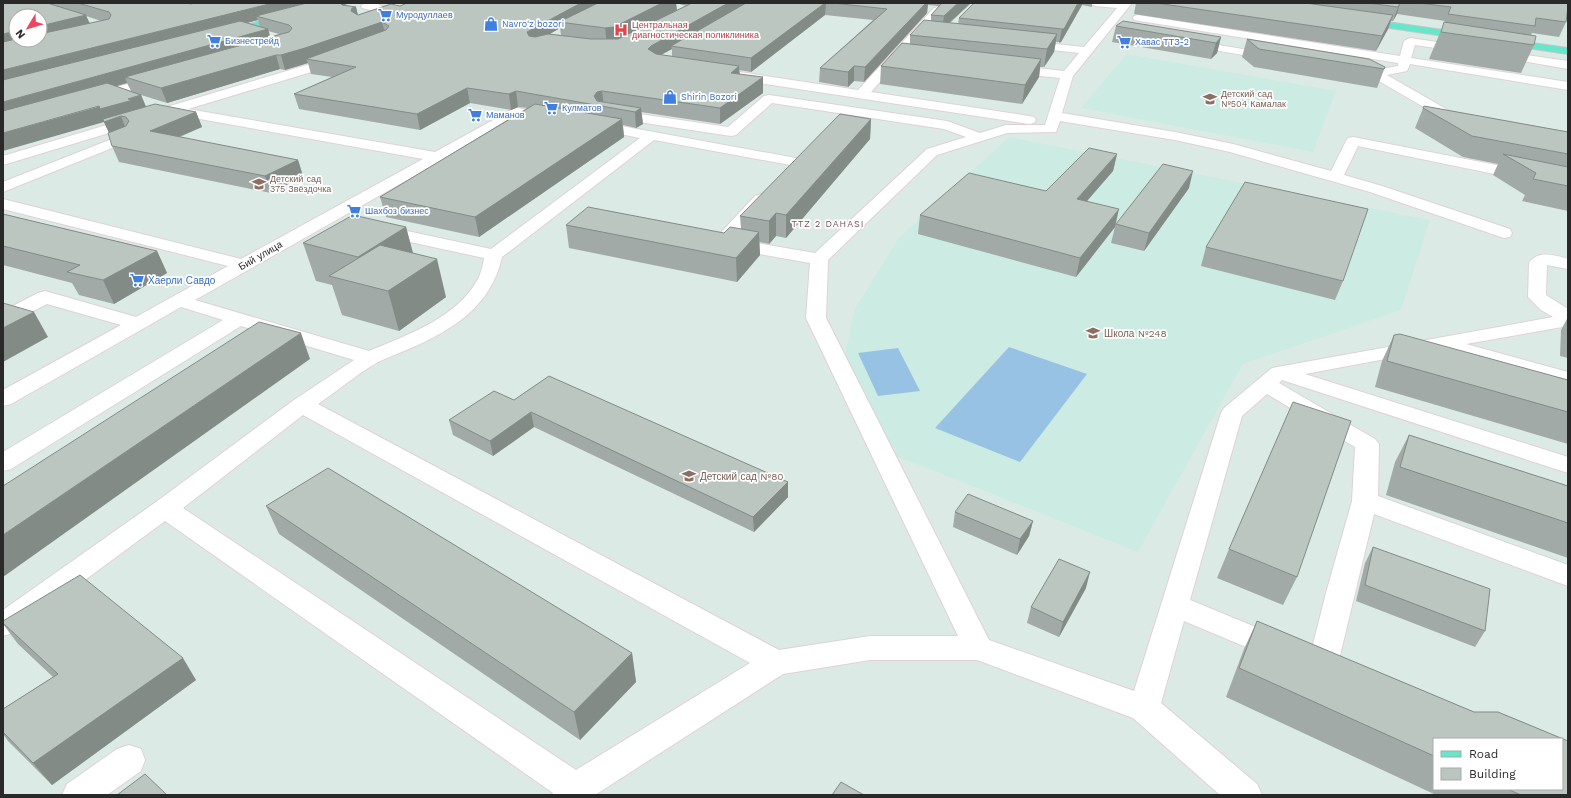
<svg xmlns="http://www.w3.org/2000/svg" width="1571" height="798" viewBox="0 0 1571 798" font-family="'Work Sans',sans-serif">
<rect width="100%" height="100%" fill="#dceae5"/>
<g fill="#ccebe2">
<polygon points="1127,54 1336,91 1313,152 1081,108"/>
<polygon points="1009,137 1430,220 1401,310 1243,364 1138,552 897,456 845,355 855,309 898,239"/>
</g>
<g fill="#98c2e4">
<polygon points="1009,347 1087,374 1020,462 935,428"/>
<polygon points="898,348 920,391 878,396 858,353"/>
</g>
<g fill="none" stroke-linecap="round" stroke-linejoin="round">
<defs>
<g id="minor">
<polygon points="365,3 381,3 378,5 399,10 400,12 389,18 381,18 380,16 384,13 362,8 361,6"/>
<path d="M1090 3H1132L1073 76 1062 113 1175 132 1233 144 1331 171 1346 141 1348 138 1353 137 1568 179V189L1358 146 1344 175 1382 186 1510 229 1512 233 1510 237 1504 238 1370 192 1230 152 1175 140 1060 121 1056 132 1007 133 937 155 828 260 826 318 989 640 1134 691 1221 413 1224 408 1272 368 1553 317 1541 310 1528 297 1529 263C1538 250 1555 255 1568 259V269L1547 265 1546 295 1568 309V326L1466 344 1568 372V385L1439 349 1305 374 1568 457V473L1282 380 1279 383 1375 439 1379 444 1378 496 1568 565V586L1374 514 1337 668 1333 677 1322 680 1311 677 1307 668 1326 593 1352 501 1355 447 1267 394 1242 416 1190 600 1287 640 1292 648 1287 656 1277 660 1184 621 1161 703 1257 784 1262 795H1220L1133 718 977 660H870L783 674 595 795H552L553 793 165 521 13 633 3 636V610L156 502 294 400 354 360 241 326 11 469 3 471V452L223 320 181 307 11 404 3 406V390L121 325 47 304 10 323 3 325V311L38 293 45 291 136 317 228 266 3 209V199L241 259 423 159 172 114 3 165V156L310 64 337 55 341 56 343 58 341 60 318 70 188 109 435 152 513 109 518 108 550 114 555 115 557 118 555 121 550 122 520 116 195 300 369 351C407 335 457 318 478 279 481 273 483 265 484 258L373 234 371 230 373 226 379 225 491 249 640 138 589 128 587 125 589 122 594 121 801 159 803 162 801 165 796 166 654 140 502 257C491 306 454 329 411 348 400 353 388 357 378 362 357 374 337 391 318 404L779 650 870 636H958L806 318 810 263 715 246 712 242 755 196 761 194 767 196 769 199 733 239 815 253 927 149 966 137 944 129 772 103 736 135 731 136 612 118 607 117 605 114 607 111 612 110 728 127 764 96 769 95 947 121 980 133 1006 125H1045L1060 78 1010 73 1006 72 1004 69 1006 66 1010 65 1064 71 1079 53 1026 47 1020 44 1026 41 1084 47 1117 8 1095 6ZM303 415 750 663 576 770 183 508Z"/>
<polygon points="938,7 943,10 942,12 871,92 1029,116 1034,117 1036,120 1034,123 1029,124 733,79 729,78 727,75 729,72 733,71 858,90 934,8"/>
<path d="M1138 15 1400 56 1404 41 1410 38 1464 46 1468 47 1470 49 1468 51 1464 52 1415 45 1411 58 1568 82V90L1410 64 1407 71 1387 75 1460 117 1467 118 1469 121 1467 124C1461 125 1457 124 1451 123L1372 77 1349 73 1347 70 1349 67 1353 66 1376 70 1398 66V63L1134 20 1133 18 1134 16Z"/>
<polygon points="1189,40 1272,54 1276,55 1278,57 1276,59 1272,60 1185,45 1183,43 1185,41"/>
<polygon points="1498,51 1568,61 1568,69 1494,56 1492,54 1494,52"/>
<polygon points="158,76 162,77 164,80 162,83 95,101 90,100 89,97 90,94"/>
<polygon points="127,133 132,134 134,137 132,140 3,192 3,182"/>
<polygon points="129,745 141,749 145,760 141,771 107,795 62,795 67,784 117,749"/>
</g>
<g id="major">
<polygon points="330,3 347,3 346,5 227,36 222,33 223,31"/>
<polygon points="1360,18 1471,34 1476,37 1471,40 1356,23 1355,21 1356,19"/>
<polygon points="1505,39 1568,48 1568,54 1501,44 1499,42"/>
</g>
</defs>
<use href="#minor" stroke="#e1d1d4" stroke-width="2"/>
<use href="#major" stroke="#c7c7c7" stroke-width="2"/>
<use href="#minor" fill="#fff" fill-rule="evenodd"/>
<use href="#major" fill="#65e7cc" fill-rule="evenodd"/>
</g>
<g fill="#a1aaa6" fill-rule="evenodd">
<path d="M50 3H345V5L356 7 358 15 400 6 407 3H971L950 23 958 24 959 18 974 3H1092V7L1082 5 1061 42H1056L1054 52 1044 67H1040L1039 77 1022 104 880 84 881 66 910 44V35L931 21V15L939 6 928 5 927 13 864 82 854 81 848 87 819 82 820 68 873 20 825 15 751 72 739 70 740 74 763 93 720 124 641 112 643 124 636 128 623 125 624 137 479 237 386 217 380 197 527 108 518 107 511 110 470 103 420 130 299 109 294 94 332 77 311 74 308 63 285 70 280 69 167 103 141 95 146 107 196 112 202 127 180 137 298 160 303 176 271 193 119 162 112 146 109 133ZM676 3 686 6 677 10ZM86 16 101 21 90 23ZM258 20 260 27 247 23ZM560 28 561 35 550 34ZM268 31 279 34 270 37ZM672 49V56L661 55 665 52ZM127 83 131 91 116 86Z"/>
<polygon points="1136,3 1568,3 1566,22 1559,37 1532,33 1531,35 1534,45 1521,73 1429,59 1445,21 1397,14 1393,21 1391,21 1388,29 1376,51 1134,14"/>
<polygon points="1116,26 1221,37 1217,53 1211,59 1112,42"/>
<polygon points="1247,39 1385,67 1377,88 1254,67 1242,57"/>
<polygon points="1424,106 1568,132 1568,211 1522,201 1525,195 1493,175 1498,164 1463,157 1415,128"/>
<polygon points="871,119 870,139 786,238 776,236 769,244 759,242 760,255 737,282 569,248 566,225 724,233 741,229 740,216"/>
<polygon points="1117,154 1113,171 1087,201 1116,224 1189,188 1144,251 1111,243 1115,227 1076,277 918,234 920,215 1046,191"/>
<polygon points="3,214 157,251 167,273 114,304 79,295 72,283 3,265"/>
<polygon points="406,227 413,253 446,297 399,331 342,315 332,285 316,281 303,243"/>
<polygon points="1206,247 1343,281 1335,300 1201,266"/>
<polygon points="1568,317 1568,358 1560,356 1561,330"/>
<polygon points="1394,335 1568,380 1568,444 1375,387 1382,361"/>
<polygon points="514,400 788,482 788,497 754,532 534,427 493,456 453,435 449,420"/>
<polygon points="1409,435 1568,486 1568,558 1386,495 1395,462"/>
<polygon points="266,506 632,653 636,682 580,740 279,534"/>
<polygon points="955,512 1033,521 1029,536 1017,555 953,527"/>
<polygon points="1373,547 1485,631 1475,647 1356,601 1365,563"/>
<polygon points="1229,549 1297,577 1283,605 1217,578"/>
<polygon points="1086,588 1059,637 1027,623 1031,607"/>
<polygon points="3,621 196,680 52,785 8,741 3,734 3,709 53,677 18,644 3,624"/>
<path d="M1257 621 1474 712H1498L1568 741V795H1436L1226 697 1244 649ZM1434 739H1562V789H1434Z"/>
</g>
<g fill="#838b87">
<polygon points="273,3 323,3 256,16 258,20 3,86 3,70"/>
<polygon points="337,3 345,3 346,8"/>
<polygon points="581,3 613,3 559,22 560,28 529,46 527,32"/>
<polygon points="662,3 676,3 677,12 607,45 605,28"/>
<polygon points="728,3 751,3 671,46 672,49 652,60 648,49 651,46"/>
<polygon points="825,3 826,3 825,15 751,72 751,58"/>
<polygon points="926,3 928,3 927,13 864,82 865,67"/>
<polygon points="958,3 971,3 942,29 944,16"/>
<polygon points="1078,3 1082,3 1082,5 1061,42 1059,43 1062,29"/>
<polygon points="1400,3 1397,14 1393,21 1398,7"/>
<polygon points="356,7 359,20 351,11 352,8"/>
<polygon points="86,15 91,28 40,40 40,26"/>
<polygon points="1393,15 1388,29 1376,51 1382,36"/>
<polygon points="382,22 386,36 306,59 308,63 285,70 281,55"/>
<polygon points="268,29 272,42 125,77 127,83 3,119 3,102"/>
<polygon points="16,31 16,40 3,48 3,34"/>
<polygon points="1057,34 1054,52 1044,67 1047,49"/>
<polygon points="1221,37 1217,53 1211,59 1216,43"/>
<polygon points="276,55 280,69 167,103 161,88"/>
<polygon points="1041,59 1039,77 1022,104 1025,85"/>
<polygon points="739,66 740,81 731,73"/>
<polygon points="854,66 854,81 848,87 848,72"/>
<polygon points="763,77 763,93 720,124 720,108"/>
<polygon points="467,88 470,103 420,130 417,114"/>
<polygon points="516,91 518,107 511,110 509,94"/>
<polygon points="602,91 604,106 595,105 594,96 597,92"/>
<polygon points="141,95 147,109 126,117 121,116 127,132 111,137 104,122 3,151 3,133"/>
<polygon points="641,108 643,124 636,128 635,112"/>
<polygon points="196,112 202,127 156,146 150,131"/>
<polygon points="622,119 624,137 479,237 475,217"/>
<polygon points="871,119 870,139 786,238 786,215"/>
<polygon points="1117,154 1113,171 1073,217 1077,199"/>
<polygon points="298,160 303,176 271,193 265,176"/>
<polygon points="1193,171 1189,188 1144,251 1149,233"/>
<polygon points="1119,209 1115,227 1076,277 1080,258"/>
<polygon points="776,213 776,236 769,244 769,221"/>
<polygon points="406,227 416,265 367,286 358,257"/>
<polygon points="759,232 760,255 737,282 736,258"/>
<polygon points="157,251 167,273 114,304 103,280"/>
<polygon points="437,259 446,297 399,331 388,291"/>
<polygon points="34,312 48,337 3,362 3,328"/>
<polygon points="301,333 310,359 3,577 3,535"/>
<polygon points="531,412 534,427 493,456 490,441"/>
<polygon points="788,482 788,497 754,532 753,517"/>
<polygon points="1033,521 1029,536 1017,555 1020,539"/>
<polygon points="1090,572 1086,588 1059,637 1063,622"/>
<polygon points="632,653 636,682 580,740 574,712"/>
<polygon points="183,658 196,680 52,785 33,763"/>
</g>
<g fill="#bbc6c1" stroke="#838b87">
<polygon points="3,3 47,3 86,15 40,26 40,16 16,16 16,31 3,34"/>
<polygon points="78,3 186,3 191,4 194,3 273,3 3,70 3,42 16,39 16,40 40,40 40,34 109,19 111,15 109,12"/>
<polygon points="307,3 340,3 342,5 356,7 352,8 351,11 358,15 391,4 400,6 407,3 581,3 527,32 529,36 535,37 548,34 591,39 618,39 692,3 728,3 651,46 648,49 656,54 739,66 731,73 763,77 720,108 602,91 597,92 594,96 597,101 641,108 635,112 516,91 509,94 467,88 417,114 294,94 356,67 306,59 386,30 389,26 382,22 305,48 281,55 276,55 161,88 125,77 289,32 292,28 289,25 256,16"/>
<polygon points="598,3 662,3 614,27 605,28 559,22"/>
<polygon points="746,3 825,3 751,58 671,46"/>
<polygon points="833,3 926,3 865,67 854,66 848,72 820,68 887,9"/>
<polygon points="942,3 958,3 944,16 931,15"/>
<polygon points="974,3 1078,3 1064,29 1062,29 959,18"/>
<polygon points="1156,3 1305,3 1393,15 1382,36"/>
<polygon points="1368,3 1400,3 1398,7"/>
<polygon points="1419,3 1568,3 1568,7 1566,22 1536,18 1535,26 1448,14 1451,7"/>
<polygon points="924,20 1057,34 1047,49 910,35"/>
<polygon points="240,21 268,29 3,102 3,80"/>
<polygon points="1123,21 1221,37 1216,43 1116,26"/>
<polygon points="1444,22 1536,36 1534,45 1441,32"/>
<polygon points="1247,39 1369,59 1385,67 1384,69 1259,49"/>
<polygon points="902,43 1041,59 1025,85 881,66"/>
<polygon points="107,83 141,95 128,99 133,100 100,109 99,106 3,133 3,111"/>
<polygon points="155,104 196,112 150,131 298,160 265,176 112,146 108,133 126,126 129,121 126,117 121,116 104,122 103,119"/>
<polygon points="535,104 622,119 475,217 380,197"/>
<polygon points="1424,106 1568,132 1568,154 1472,136 1423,108"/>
<polygon points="840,114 871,119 786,215 776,213 769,221 740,216"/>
<polygon points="1089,148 1117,154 1077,199 1119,209 1080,258 920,215 969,173 1046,191"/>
<polygon points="1503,154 1568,167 1568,186 1533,179 1536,173"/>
<polygon points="1163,164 1193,171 1149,233 1116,224"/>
<polygon points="1245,182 1368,209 1343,281 1206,247"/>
<polygon points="588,207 724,233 730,227 759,232 736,258 566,225"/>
<polygon points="3,214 157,251 103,280 67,272 80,265 3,246"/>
<polygon points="353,215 406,227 358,257 303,243"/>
<polygon points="380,245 437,259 388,291 329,276"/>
<polygon points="3,303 34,312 3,328"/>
<polygon points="259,322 301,333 3,535 3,486"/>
<polygon points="1400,334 1568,380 1568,412 1387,361 1394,335"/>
<polygon points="549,376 788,482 753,517 531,412 490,441 449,420 494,391 514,400"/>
<polygon points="1293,402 1351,421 1297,577 1229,549"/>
<polygon points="1409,435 1568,486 1568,523 1400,467"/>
<polygon points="328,468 632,653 574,712 266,506"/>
<polygon points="968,494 1033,521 1020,539 955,512"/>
<polygon points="1373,547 1490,589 1485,631 1365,585"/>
<polygon points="1059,559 1090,572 1063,622 1031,607"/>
<polygon points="80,575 183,658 33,763 3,732 3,709 58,674 3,623 3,621"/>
<polygon points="1257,621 1474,712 1498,712 1568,741 1568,795 1521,795 1507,789 1562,789 1562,739 1434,739 1434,756 1239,668"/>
<polygon points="145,774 167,795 117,795"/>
<polygon points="841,782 864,795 832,795"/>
</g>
<defs>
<symbol id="supermarket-bare" viewBox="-9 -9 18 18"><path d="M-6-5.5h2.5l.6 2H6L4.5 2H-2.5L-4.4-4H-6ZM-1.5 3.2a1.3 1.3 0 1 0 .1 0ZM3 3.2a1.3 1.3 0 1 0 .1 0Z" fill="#3f7fe0" stroke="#fff" stroke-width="2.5" paint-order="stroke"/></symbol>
<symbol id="shop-bare" viewBox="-9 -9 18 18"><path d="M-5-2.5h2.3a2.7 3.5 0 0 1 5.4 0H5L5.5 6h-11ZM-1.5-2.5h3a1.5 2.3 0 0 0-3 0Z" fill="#3f7fe0" stroke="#fff" stroke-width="2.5" paint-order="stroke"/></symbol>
<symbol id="hospital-bare" viewBox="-9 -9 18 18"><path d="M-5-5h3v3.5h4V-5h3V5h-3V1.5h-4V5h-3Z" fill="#e0444e" stroke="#fff" stroke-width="2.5" paint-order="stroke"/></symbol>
<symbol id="school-bare" viewBox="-9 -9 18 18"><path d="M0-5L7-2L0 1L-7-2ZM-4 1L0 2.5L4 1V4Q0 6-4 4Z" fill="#8d6e63" stroke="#fff" stroke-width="2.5" paint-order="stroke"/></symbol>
</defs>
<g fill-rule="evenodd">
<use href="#supermarket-bare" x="375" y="5" width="20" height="20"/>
<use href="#shop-bare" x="481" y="14" width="20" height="20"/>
<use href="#hospital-bare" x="611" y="20" width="20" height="20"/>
<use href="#supermarket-bare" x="204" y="31" width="20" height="20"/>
<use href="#supermarket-bare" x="1114" y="32" width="20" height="20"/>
<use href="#shop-bare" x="660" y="87" width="20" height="20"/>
<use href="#school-bare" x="1200" y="89" width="20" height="20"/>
<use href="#supermarket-bare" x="541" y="98" width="20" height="20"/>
<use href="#supermarket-bare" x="465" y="105" width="20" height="20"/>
<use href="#school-bare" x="249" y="174" width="20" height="20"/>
<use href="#supermarket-bare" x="344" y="201" width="20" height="20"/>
<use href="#supermarket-bare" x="127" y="270" width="20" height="20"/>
<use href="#school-bare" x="1083" y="323" width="20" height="20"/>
<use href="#school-bare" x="679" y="466" width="20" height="20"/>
</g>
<g text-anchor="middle" stroke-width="3.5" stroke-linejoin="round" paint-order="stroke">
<g font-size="9" fill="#366cbe" stroke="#fff" text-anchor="start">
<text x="396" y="18">Муродуллаев</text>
<text x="502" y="27">Navro'z bozori</text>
<text x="225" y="44">Бизнестрейд</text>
<text x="1135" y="45">Хавас ТТЗ-2</text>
<text x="681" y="100">Shirin Bozori</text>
<text x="562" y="111">Кулматов</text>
<text x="486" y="118">Маманов</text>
<text x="365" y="214">Шахбоз бизнес</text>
</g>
<g font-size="9" fill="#be3a42" stroke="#fff" text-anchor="start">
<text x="632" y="28">Центральная<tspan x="632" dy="10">диагностическая поликлиника</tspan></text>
</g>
<g font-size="9" fill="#785e54" stroke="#fff" text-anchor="start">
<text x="1221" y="97">Детский сад<tspan x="1221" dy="10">№504 Камалак</tspan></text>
<text x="270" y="182">Детский сад<tspan x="270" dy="10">375 Звёздочка</tspan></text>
</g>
<g font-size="9" letter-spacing="1" fill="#764d53" stroke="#fff">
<text x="828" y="227">TTZ 2 DAHASI</text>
</g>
<g font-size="10" fill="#292929" stroke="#fff">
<text transform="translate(260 255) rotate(-30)" y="4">Бий улица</text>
</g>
<g font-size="10" fill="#366cbe" stroke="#fff" text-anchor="start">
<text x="148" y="284">Хаерли Савдо</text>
</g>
<g font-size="10" fill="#785e54" stroke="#fff" text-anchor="start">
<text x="1104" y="337">Школа №248</text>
<text x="700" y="480">Детский сад №80</text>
</g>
</g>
<rect width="1571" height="798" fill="none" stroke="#292929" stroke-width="8"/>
<rect x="1433" y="738" width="130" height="52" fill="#ffffff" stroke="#a9a9a9"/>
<rect x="1441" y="751" width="20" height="6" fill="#65e7cc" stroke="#a9a9a9"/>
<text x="1469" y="758" font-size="12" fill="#292929">Road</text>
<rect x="1441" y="768" width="20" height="12" fill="#bbc6c1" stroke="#a9a9a9"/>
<text x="1469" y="778" font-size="12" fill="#292929">Building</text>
<g transform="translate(28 28) rotate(232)"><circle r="19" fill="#ffffff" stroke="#a9a9a9"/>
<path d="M0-3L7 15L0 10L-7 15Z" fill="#ed4660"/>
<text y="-6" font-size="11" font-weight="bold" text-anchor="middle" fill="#292929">N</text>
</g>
</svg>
